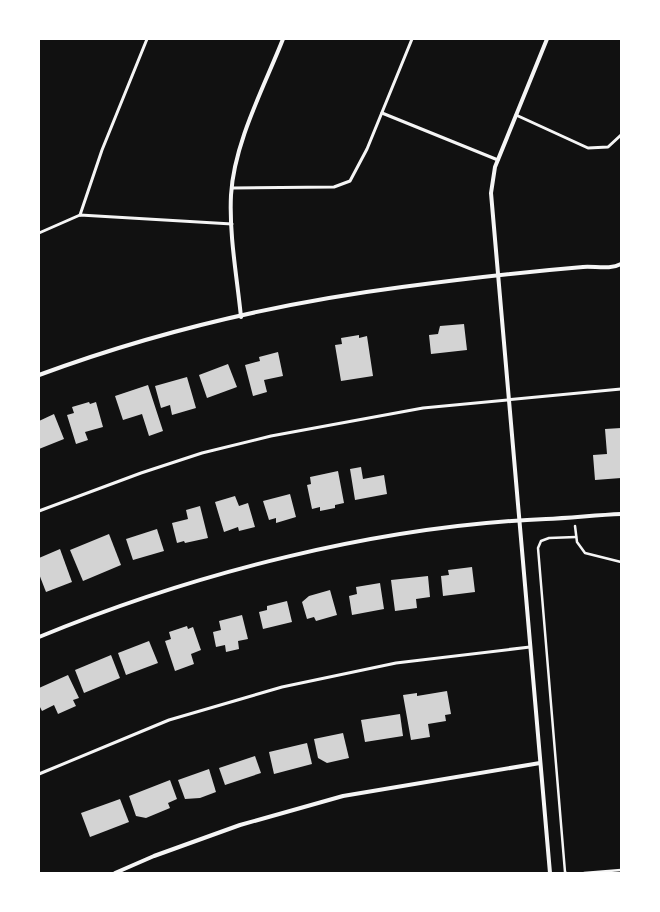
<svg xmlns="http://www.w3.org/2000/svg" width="660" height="912" viewBox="0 0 660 912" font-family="Inter,sans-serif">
<rect width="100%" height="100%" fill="#111"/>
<g fill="#d3d3d3">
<polygon points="464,324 467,350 431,354 429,335 438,334 440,326"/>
<polygon points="359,335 359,338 367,336 373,376 341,381 335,345 342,344 341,338"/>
<polygon points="278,352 283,376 264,380 267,392 253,396 245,365 260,361 259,357"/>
<polygon points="228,364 237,387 207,398 199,375"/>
<polygon points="187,377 196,408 172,415 170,405 161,408 155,386"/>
<polygon points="148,385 163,431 149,436 142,414 123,420 115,396"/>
<polygon points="89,402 90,404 96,402 103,427 85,432 88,440 76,444 67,415 74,413 72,407"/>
<polygon points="54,414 64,439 39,449 39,421"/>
<polygon points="621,428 621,478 595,480 593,455 607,454 605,429"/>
<polygon points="361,467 363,479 384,475 387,494 355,500 350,469"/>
<polygon points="338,471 344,503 335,505 335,508 320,511 320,507 312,509 307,485 311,484 310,477"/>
<polygon points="290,494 296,517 276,523 276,518 269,520 263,501"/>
<polygon points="235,496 239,506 248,503 255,527 239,531 238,527 224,532 215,502"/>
<polygon points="200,506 208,538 185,543 184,541 177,543 172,523 188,519 186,510"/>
<polygon points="157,529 164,551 133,560 126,539"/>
<polygon points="109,534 121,565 83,581 70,550"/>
<polygon points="60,549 72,582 46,592 39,574 39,558"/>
<polygon points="472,567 475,592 443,596 441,576 449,575 448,570"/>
<polygon points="428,576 430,597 416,599 417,608 395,611 391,580"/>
<polygon points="380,583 384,609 352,615 349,596 357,594 356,587"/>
<polygon points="330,590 337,615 316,621 314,617 307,619 302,602 309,596"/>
<polygon points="287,601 292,622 263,629 259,612 267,610 267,606"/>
<polygon points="242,615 248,639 238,641 239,649 226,652 225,645 216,647 213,632 221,630 219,621"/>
<polygon points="187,626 188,629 193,627 201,650 191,654 194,664 175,671 165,641 171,639 169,632"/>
<polygon points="149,641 158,663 126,675 118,653"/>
<polygon points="111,655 120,678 84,693 75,670"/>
<polygon points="68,675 79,698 73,700 76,706 58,714 54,705 42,711 39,705 39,688"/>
<polygon points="447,691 451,714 445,715 446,721 428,724 430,737 411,740 403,695 417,693 417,696"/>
<polygon points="400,714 403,736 365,742 361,720"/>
<polygon points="343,733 349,758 327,763 318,758 314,739"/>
<polygon points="307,743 312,764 274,774 269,752"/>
<polygon points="255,756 261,773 225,785 219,768"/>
<polygon points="209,769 216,792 200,798 185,799 178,780"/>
<polygon points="170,780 177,799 168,803 170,808 146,818 136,816 129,796"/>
<polygon points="120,799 129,822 90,837 81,813"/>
</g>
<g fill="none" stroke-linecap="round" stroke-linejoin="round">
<g stroke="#f5f5f5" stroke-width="2.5">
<polyline points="575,526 577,542 585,553 621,562"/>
<polyline points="566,873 565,872 538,548 541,541 549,538 576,537"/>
<polyline points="584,873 621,870"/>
</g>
<g stroke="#f5f5f5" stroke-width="3">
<polyline points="382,113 498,160"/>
<polyline points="516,115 588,148 608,147 621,135"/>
<polyline points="233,188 334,187 350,181 367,149 412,39"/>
<polyline points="80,215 102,150 147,39"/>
<polyline points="39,233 80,215 232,224"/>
<polyline points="39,511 141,473 202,453 271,436 423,408 621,389"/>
<polyline points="39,774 169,720 282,687 396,663 530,647"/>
</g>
<g stroke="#f5f5f5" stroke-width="4">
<polyline points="547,39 495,167 491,193 550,873"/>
<path d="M241 317C237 277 229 235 231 195 234 143 264 87 283 39"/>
<path d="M39 375C155 332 279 303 402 287 462 279 523 272 583 267 595 266 610 270 621 264"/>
<path d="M39 637C194 573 378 526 546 519 571 518 596 515 621 514"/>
<polyline points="115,873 154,856 240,825 343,796 540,763"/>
</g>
</g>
<rect width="660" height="912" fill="none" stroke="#ffffff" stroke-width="80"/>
</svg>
